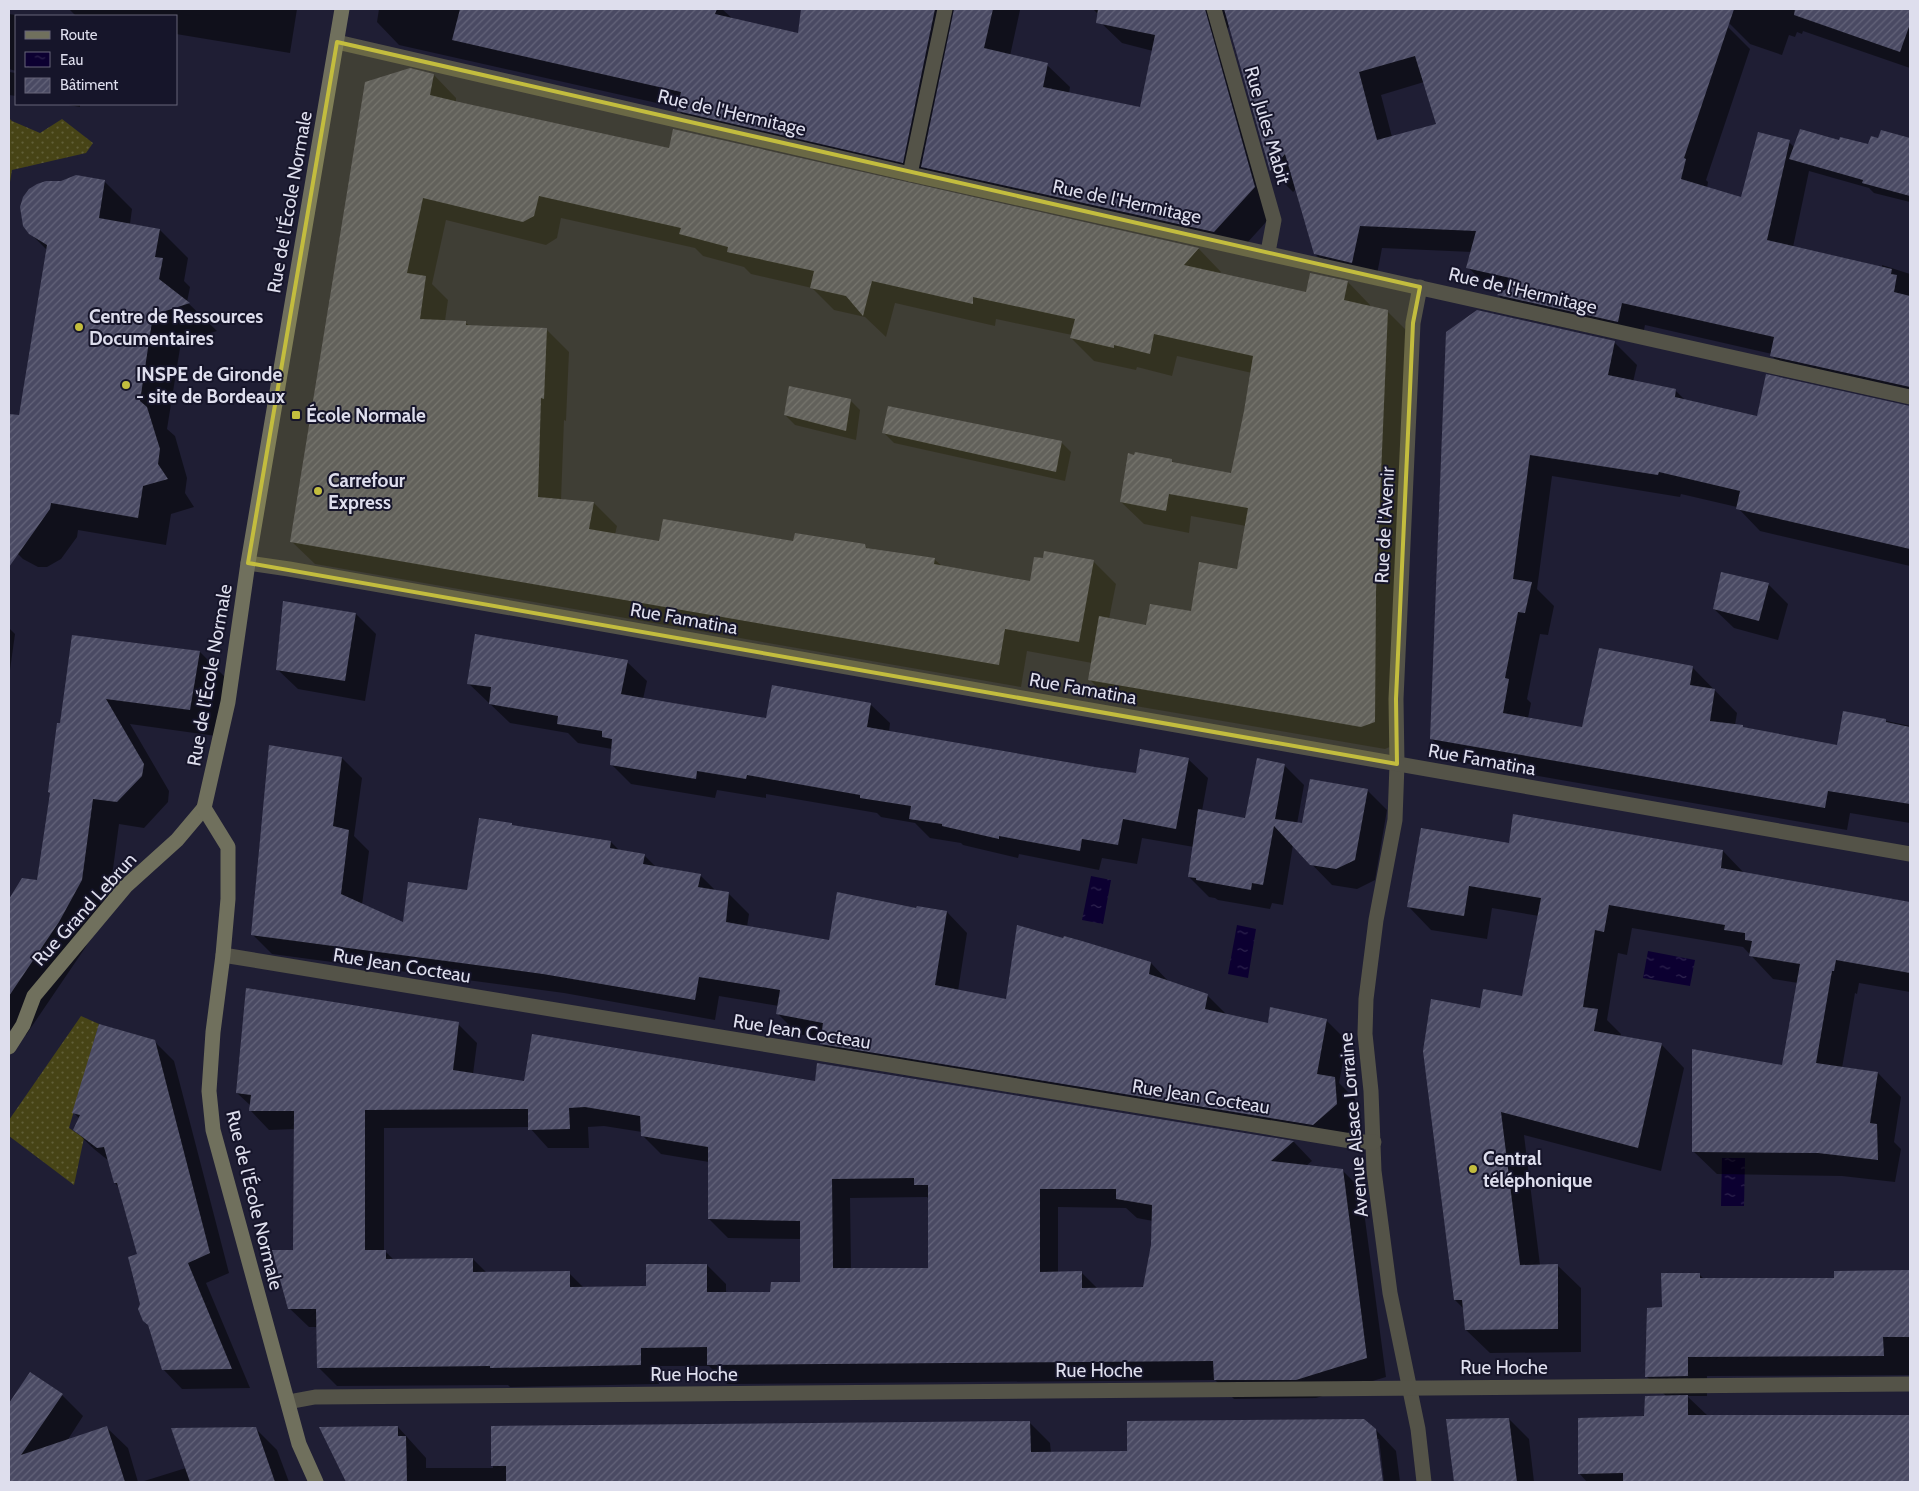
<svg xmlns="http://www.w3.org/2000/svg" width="1919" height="1491" viewBox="0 0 1919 1491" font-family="Cabin,sans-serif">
<defs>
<pattern id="grass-dots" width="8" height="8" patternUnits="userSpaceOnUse" patternTransform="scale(1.25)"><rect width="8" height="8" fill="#474416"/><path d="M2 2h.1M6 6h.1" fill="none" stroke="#615f38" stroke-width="1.8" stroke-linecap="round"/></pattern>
<pattern id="water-ripples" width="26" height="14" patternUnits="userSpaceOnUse" patternTransform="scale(1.25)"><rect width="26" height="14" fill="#0c0031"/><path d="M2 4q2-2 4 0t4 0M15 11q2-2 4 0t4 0" fill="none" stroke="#2f254f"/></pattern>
<pattern id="building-hatch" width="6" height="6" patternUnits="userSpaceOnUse" patternTransform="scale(1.25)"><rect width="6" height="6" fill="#4a4a63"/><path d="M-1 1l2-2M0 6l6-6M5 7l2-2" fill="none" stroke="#64647a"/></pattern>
</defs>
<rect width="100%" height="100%" fill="#1f1e34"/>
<g fill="url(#grass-dots)">
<polygon points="9,118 12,121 40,133 62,119 93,143 86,153 12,170 9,188"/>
<polygon points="81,1016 99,1024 69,1128 84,1138 74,1185 9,1136 9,1120"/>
</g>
<g fill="url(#water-ripples)">
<polygon points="1091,876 1111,880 1103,924 1082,920"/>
<polygon points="1237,925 1256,929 1248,978 1228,974"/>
<polygon points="1648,951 1695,960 1690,986 1643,978"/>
<polygon points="1722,1158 1745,1158 1744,1206 1721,1206"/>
</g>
<g fill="#0007" fill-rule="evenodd">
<polygon points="69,9 297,9 290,53 176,34 176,16 76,16"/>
<path d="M379 9H722L733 19 806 36 863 24 866 9H1031L1020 10 1010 56 1047 65 1070 87 1069 94 1141 109 1153 51 1122 43 1099 21 1100 16 1093 9H1674L1728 27 1750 49 1706 180 1708 182 1707 188 1742 198 1788 141 1795 148 1840 141 1869 146 1879 139 1881 132 1910 140V202L1874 193 1869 188 1809 171 1793 247 1882 268V265L1910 274V404L1794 378 1772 356V354L1645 325 1641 344 1521 318 1499 296 1503 293 1490 290 1468 267 1472 252 1382 248 1375 285 1338 277 1315 254 1296 189 1293 192 1271 170 1230 25 1227 29 1277 210 1237 254 701 133 678 110 679 108 399 45 377 22ZM1424 82 1438 124 1392 137 1381 95Z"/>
<polygon points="1734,9 1910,9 1910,68 1803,31 1802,34 1797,32 1795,37 1789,35 1782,55 1750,44 1729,23"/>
<polygon points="9,14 22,16 16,16 16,71 9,69"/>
<polygon points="9,72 16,73 16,96 9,95"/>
<path d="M434 75 456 98V102L670 150 674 131 1199 249 1221 272 1219 274 1307 293 1311 274 1348 282 1370 305V307L1387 311 1410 334 1397 744 1385 749 1112 702 1089 679 1092 663 1027 651 1021 687 315 564 292 542ZM561 218 695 248 703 256 744 267 751 274 812 288 834 310 865 317 886 337 895 303 995 326 996 319 1072 335 1071 338 1094 361 1136 370 1137 367 1172 376 1177 356 1252 373 1232 475 1174 463 1171 460 1121 502 1144 524 1189 533 1191 516 1246 526 1238 570 1192 613 1147 626 1109 619 1116 584 1093 561 1031 582 943 567 934 559 869 550 865 546 794 542H660L615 534 617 526 594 503 561 501 564 420 566 421 569 352 547 330 470 326 466 323 445 321 448 300 432 284 446 220 546 245 557 238Z"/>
<polygon points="63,104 80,104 80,107"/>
<polygon points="104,181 132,209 130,224 160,230 188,258 184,281 190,287 187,302 217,331 181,342 167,429 175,436 187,478 185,493 194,507 171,514 166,545 78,530 77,537 61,559 47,567 38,567 23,559 9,545 9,416 19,418 47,250 30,233"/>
<polygon points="1447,333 1614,342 1637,365 1633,382 1675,390 1686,401 1758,418 1910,407 1910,566 1760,531 1737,507 1681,494 1680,497 1552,476 1537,589 1554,606 1548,635 1540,634 1527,699 1531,703 1528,718 1583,728 1693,668 1737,713 1735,725 1745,728 1838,746 1844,712 1910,726 1910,823 1850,813 1847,830 1453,761 1431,738"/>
<polygon points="850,400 860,410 856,440 795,425 785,415"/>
<polygon points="884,433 1061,442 1071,452 1065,481 894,443"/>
<polygon points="1768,584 1788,604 1778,640 1734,628 1714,609"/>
<polygon points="284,602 356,614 376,634 365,701 298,689 277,669"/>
<polygon points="9,628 15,634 9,677"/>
<polygon points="73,636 200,652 226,678 216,736 130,724 169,791 168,802 144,828 119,824 108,906 85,948 26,1035 9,1029 9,901 23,880 38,882"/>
<polygon points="627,662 647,681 643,699 767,720 870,704 890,723 889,732 1137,775 1188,759 1208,778 1202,811 1246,819 1284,765 1304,785 1297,824 1303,825 1367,790 1387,810 1375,880 1357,889 1332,885 1293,845 1283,905 1272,903 1270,909 1218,900 1215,898 1209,897 1189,877 1194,847 1142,838 1137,864 1102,858 1099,870 1019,854 1018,858 963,845 961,843 930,838 915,823 881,817 877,813 766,794 766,798 717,790 715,798 631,784 611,764 612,749 578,743 568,733 510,723 468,683"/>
<polygon points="271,746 342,758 362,778 354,836 369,851 362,905 404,924 468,891 512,825 514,827 611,842 620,851 644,855 657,868 700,875 716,891 728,893 749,914 747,927 830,941 918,910 947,912 967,933 958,991 1007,1001 1151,963 1170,983 1207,995 1227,1015 1270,1024 1326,1020 1347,1041 1339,1083 1355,1099 1357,1125 1333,1145 842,1064 821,1044 822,1039 798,1034 778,1014 779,1006 719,996 715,1020 564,993 272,954 252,934"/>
<polygon points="1510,844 1691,845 1723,851 1744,873 1910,903 1910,992 1859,983 1857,994 1855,993 1842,1068 1878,1073 1901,1097 1894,1142 1901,1149 1895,1182 1842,1176 1717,1174 1693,1151 1783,1066 1798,983 1773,979 1743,947 1632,928 1627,955 1618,953 1607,1020 1621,1034 1620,1037 1661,1044 1684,1068 1661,1171 1524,1135 1540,1265 1557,1265 1581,1288 1581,1352 1490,1353 1466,1330 1464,1309 1455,1300 1481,1010 1523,997 1539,916 1492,908 1487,939 1431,930 1408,906"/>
<path d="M458 1024 477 1043 473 1074 525 1082H816L818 1064 1294 1142 1312 1161 1306 1166 1342 1170 1361 1189 1386 1377 1316 1398 1234 1399 1215 1380 727 1384 709 1366H659V1384L510 1387 508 1385 337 1386 318 1367 317 1327H309L289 1308 294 1251 295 1129 269 1130 251 1111V1106L237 1093ZM604 1126 642 1132V1135L661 1154 709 1162V1219L728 1238 801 1239V1283L771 1293H726V1284L707 1265 647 1287 584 1288 569 1273H487L473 1259 394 1260 386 1252H384V1128L529 1127 548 1148H589L588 1127ZM927 1197 929 1199V1269H851L850 1198ZM1058 1207 1126 1208 1137 1218 1153 1221 1152 1245 1144 1288 1098 1289 1082 1273H1058Z"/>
<polygon points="154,1041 174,1061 229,1273 206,1283 250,1388 182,1389 163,1369 141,1304 139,1255 119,1188 115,1183 109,1161 94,1149 74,1130 80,1119 74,1113"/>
<polygon points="1910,1271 1910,1375 1707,1376 1707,1396 1687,1396 1708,1416 1910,1416 1910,1482 1587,1482 1579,1473 1646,1418 1667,1397 1646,1376 1663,1309 1699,1274 1705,1280 1835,1279 1835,1272"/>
<polygon points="30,1374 62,1395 83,1416 67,1441 106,1427 128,1448 138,1482 9,1482 9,1405"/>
<polygon points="1509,1419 1529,1439 1534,1482 1455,1482 1447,1420"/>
<polygon points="1030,1423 1050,1443 1051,1453 1128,1452 1376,1430 1396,1451 1400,1482 1384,1482 1379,1439 1376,1439 1382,1482 347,1482 321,1428 398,1427 426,1458 426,1468 493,1468 492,1427"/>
<polygon points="255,1428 277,1450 289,1482 141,1482 186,1468"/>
</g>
<g fill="url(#building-hatch)" fill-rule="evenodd">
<polygon points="460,9 717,9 715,14 798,33 801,9 935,9 903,163 677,111 681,92 452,40"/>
<polygon points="954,9 993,9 984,48 1048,63 1043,87 1140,107 1155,35 1096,23 1098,9 1205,9 1255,187 1214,232 921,167"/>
<path d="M1224 9H1734L1684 158 1686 159 1681 179 1741 197 1758 132 1790 140 1767 240 1892 269 1891 274 1897 275 1894 292 1910 296V387L1770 356 1774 337 1622 303 1618 322 1497 295 1519 280 1466 268 1476 231 1360 226 1352 263 1314 254 1285 154 1270 171ZM1415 56 1436 124 1377 140 1359 72Z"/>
<polygon points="1795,9 1910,9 1910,24 1900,52 1794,15"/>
<polygon points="410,68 434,74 430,95 459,102 669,148 673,129 1199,248 1184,265 1306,292 1310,273 1348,281 1344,300 1388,310 1376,592 1375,722 1361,727 1088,680 1099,616 1146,625 1150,604 1191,611 1199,562 1237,569 1248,508 1169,494 1166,511 1120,502 1128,453 1134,455 1135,452 1172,459 1172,462 1231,473 1244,411 1253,356 1154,334 1150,354 1114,345 1114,348 1070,338 1075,319 973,297 973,304 872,281 863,316 846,296 810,288 814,271 727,252 728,247 679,234 681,228 539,196 534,216 523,222 423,198 407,273 426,276 420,319 466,321 466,325 547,328 544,399 541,398 538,497 594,502 589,529 659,541 663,519 793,541 795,533 865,544 866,548 935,558 934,564 1030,581 1034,557 1043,558 1044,551 1094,560 1079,642 1005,629 999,665 290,542 365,82"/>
<polygon points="1800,129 1839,140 1840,137 1868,144 1871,136 1878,138 1881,130 1910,138 1910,196 1862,183 1863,180 1789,159"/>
<polygon points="76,175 105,180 99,218 160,229 155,257 163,258 159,279 190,303 153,315 140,401 147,407 160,449 158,464 168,479 143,486 138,518 51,503 50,509 9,567 9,414 19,415 47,245 29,234 23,226 20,207 23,197 29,189 37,184 46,181 61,181"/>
<polygon points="1477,310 1615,341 1608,375 1676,389 1675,397 1757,416 1766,374 1910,406 1910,549 1736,509 1740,491 1659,472 1658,475 1530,455 1513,579 1532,582 1525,613 1518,612 1505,678 1509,679 1503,713 1582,727 1599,648 1693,666 1690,685 1715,689 1710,721 1743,725 1743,727 1837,745 1843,711 1886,719 1886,722 1910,727 1910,804 1828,791 1825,808 1430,739 1446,332"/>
<polygon points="789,386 851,399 846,431 784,415"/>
<polygon points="888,406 1062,441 1056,472 882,433"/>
<polygon points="1721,572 1769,583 1759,621 1713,609"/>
<polygon points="283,601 356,613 345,681 276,670"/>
<polygon points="475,634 628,660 621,694 673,703 766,718 772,685 871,703 867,727 1095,767 1136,773 1140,749 1189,758 1176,829 1123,819 1118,845 1082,839 1080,851 999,836 999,839 942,826 942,824 909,819 911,806 860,798 860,795 747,775 746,779 697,771 696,779 610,765 612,739 602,737 602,731 557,724 558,716 489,704 491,687 467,684"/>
<polygon points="72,635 200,651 190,710 106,699 144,764 142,776 117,802 93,799 82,880 59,922 9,996 9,899 22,878 37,880 50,793 48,792 57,723 60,723"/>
<polygon points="269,745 342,757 333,826 349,830 341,894 403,922 408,882 467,890 479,818 512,823 512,825 611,841 610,848 645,854 643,864 701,874 698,887 729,892 726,922 829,940 837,892 916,908 917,906 947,911 935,985 1006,999 1017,925 1063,938 1064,936 1082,941 1151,962 1149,974 1208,994 1205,1009 1268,1023 1270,1007 1327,1019 1317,1074 1335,1077 1337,1104 1313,1125 820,1044 823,1023 776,1014 780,990 699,977 695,1000 543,974 251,935"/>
<polygon points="1257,758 1285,764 1275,819 1302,823 1310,779 1368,789 1355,860 1336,869 1310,865 1274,826 1263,885 1252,883 1251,890 1196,880 1196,878 1188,877 1198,809 1245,818"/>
<polygon points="1513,814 1723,850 1721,868 1910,902 1910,973 1836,960 1834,971 1832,971 1816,1063 1878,1072 1870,1123 1877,1124 1878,1160 1818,1153 1692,1152 1692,1049 1782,1065 1800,964 1749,956 1752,941 1745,940 1745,933 1724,930 1725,925 1609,905 1604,932 1595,930 1583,1007 1598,1009 1594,1031 1662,1043 1638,1148 1501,1112 1520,1265 1558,1264 1558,1329 1465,1330 1462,1300 1454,1300 1423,1051 1431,999 1480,1008 1483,989 1522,996 1541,898 1469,886 1464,916 1407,907 1421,828 1509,843"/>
<path d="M246 988 459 1022 453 1070 524 1081 532 1034 815 1081 817 1063 1294 1141 1271 1161 1343 1169 1367 1358 1296 1380H1214L1213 1361 707 1365V1347L641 1348V1365L490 1368V1366L317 1368 316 1309H288L272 1250H293L294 1111H249L251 1095 236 1093ZM585 1107 640 1116 641 1136 708 1147V1219L800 1221V1282H771L770 1292H707V1264H646V1286L570 1287V1271L473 1272V1258L386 1259V1250H365V1110L528 1109V1130L570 1129 569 1108ZM914 1178V1185H928V1268H833L832 1179ZM1040 1189H1116V1199L1152 1205 1151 1245 1143 1287 1082 1288V1271L1040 1272Z"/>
<polygon points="99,1024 155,1040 210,1253 188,1263 232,1369 162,1370 148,1325 143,1321 138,1309 140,1304 128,1257 137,1254 117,1183 114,1183 104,1147 97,1148 73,1130 80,1115 72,1113"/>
<polygon points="1910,1270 1910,1337 1883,1337 1884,1356 1688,1357 1688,1376 1645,1377 1647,1308 1662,1307 1661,1273 1700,1273 1700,1278 1834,1278 1834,1271"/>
<polygon points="30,1372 63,1394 21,1455 107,1426 125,1482 9,1482 9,1403"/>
<polygon points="1688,1395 1688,1415 1910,1415 1910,1482 1623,1482 1623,1473 1578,1474 1578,1418 1644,1416 1645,1396"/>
<polygon points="1509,1418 1517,1482 1454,1482 1446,1419"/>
<polygon points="1364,1419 1376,1429 1383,1482 506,1482 506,1466 491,1466 491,1426 1030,1421 1031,1452 1127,1451 1127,1421"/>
<polygon points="398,1426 398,1436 406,1436 407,1482 346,1482 319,1427"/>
<polygon points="256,1427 275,1482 190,1482 171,1428"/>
</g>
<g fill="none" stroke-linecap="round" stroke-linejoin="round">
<g stroke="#545348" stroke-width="15">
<polyline points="1214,9 1274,220 1268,252"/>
<polyline points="337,42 910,174 1910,397"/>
<polyline points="910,174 945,9"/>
<polyline points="1420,287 1413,323 1396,699 1397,764 1395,820 1376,920 1366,999 1365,1034 1371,1091 1374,1171 1390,1293 1418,1429 1424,1482"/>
<polyline points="248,563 289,569 1910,854"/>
<polyline points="223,955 1357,1142 1374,1142"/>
<polyline points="288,1402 315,1397 1910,1384"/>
</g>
<g stroke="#70705d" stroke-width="15">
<polyline points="9,1047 23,1025 34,996 126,886 177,840 204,808"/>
<polyline points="316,1482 299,1444 213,1130 209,1091 213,1032 223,955 228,899 228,847 204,808 228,702 248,563 342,9"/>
</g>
</g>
<path fill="#c3bd3e" fill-opacity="0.2" stroke="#c3bd3e" stroke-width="4" stroke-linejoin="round" d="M337 42 1420 287 1413 323 1396 699 1397 764 248 563Z"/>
<g fill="#c3bd3e" stroke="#16152a" stroke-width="2">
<circle cx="79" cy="327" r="5"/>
<circle cx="126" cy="385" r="5"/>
<rect x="291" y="410" width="10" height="10" rx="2.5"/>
<circle cx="318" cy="491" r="5"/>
<circle cx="1473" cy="1169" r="5"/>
</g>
<g text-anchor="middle" stroke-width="4" stroke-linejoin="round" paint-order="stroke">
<g font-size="19" fill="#dedeed" stroke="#16152a">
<text transform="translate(732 112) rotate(13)" y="7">Rue de l'Hermitage</text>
<text transform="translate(1268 125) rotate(74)" y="7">Rue Jules Mabit</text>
<text transform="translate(1127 201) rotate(12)" y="7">Rue de l'Hermitage</text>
<text transform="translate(289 202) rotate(-80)" y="7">Rue de l'École Normale</text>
<text transform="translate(1523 290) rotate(13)" y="7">Rue de l'Hermitage</text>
<text transform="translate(1384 525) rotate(-87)" y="7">Rue de l'Avenir</text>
<text transform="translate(684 618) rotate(10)" y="7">Rue Famatina</text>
<text transform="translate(209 675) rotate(-80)" y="7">Rue de l'École Normale</text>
<text transform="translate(1083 688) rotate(10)" y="7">Rue Famatina</text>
<text transform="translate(1482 759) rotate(10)" y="7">Rue Famatina</text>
<text transform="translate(84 909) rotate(-48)" y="7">Rue Grand Lebrun</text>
<text transform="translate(402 965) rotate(9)" y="7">Rue Jean Cocteau</text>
<text transform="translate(802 1031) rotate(9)" y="7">Rue Jean Cocteau</text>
<text transform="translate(1201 1096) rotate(9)" y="7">Rue Jean Cocteau</text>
<text transform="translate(1353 1125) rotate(-95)" y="7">Avenue Alsace Lorraine</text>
<text transform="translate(255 1200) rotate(76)" y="7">Rue de l'École Normale</text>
<text x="1504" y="1374">Rue Hoche</text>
<text x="1099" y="1377">Rue Hoche</text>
<text x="694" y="1381">Rue Hoche</text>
</g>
<g font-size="19" font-weight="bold" fill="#dedeed" stroke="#16152a" text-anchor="start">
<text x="89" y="323">Centre de Ressources<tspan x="89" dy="22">Documentaires</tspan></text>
<text x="136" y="381">INSPE de Gironde<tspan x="136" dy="22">- site de Bordeaux</tspan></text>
<text x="306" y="422">École Normale</text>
<text x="328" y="487">Carrefour<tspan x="328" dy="22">Express</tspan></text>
<text x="1483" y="1165">Central<tspan x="1483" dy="22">téléphonique</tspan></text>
</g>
</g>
<rect width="1919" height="1491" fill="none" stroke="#dedeed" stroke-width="20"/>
<rect x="15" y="15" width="162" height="90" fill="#16152a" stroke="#666578"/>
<rect x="25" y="31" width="25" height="8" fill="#70705d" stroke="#666578"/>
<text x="60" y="40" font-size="15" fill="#dedeed">Route</text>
<rect x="25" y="52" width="25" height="15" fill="url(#water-ripples)" stroke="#666578"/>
<text x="60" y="65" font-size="15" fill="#dedeed">Eau</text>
<rect x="25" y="78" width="25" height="15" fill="url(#building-hatch)" stroke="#666578"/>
<text x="60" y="90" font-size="15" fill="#dedeed">Bâtiment</text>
</svg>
